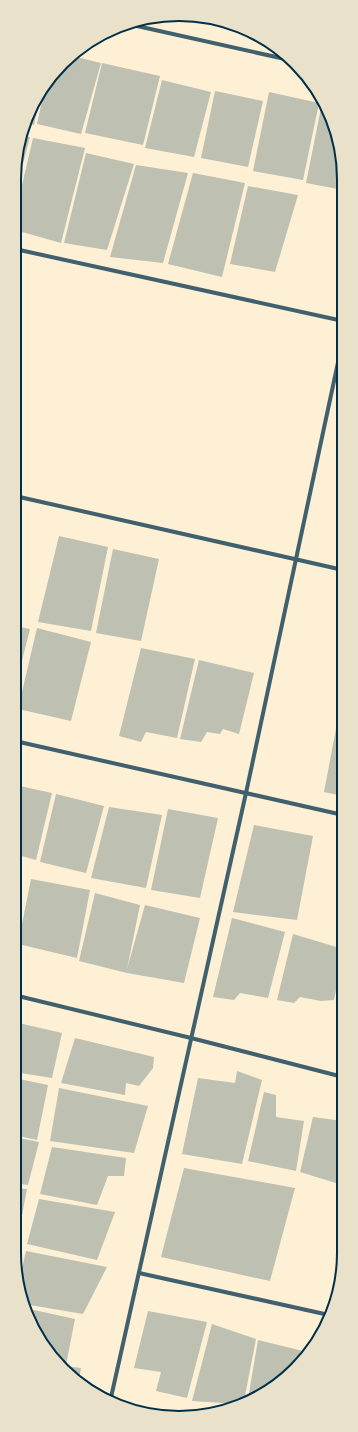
<svg xmlns="http://www.w3.org/2000/svg" width="358" height="1432" viewBox="0 0 358 1432" font-family="'Roboto Condensed',sans-serif">
<rect width="100%" height="100%" fill="#fdf0d5"/>
<g fill="#bec0b2">
<polygon points="72,56 101,63 81,134 37,124 45,87"/>
<polygon points="102,63 160,76 143,145 85,133"/>
<polygon points="162,80 211,92 194,157 145,148"/>
<polygon points="41,91 34,125 27,123 36,96"/>
<polygon points="215,91 263,101 248,167 201,158"/>
<polygon points="269,92 319,103 303,180 253,171"/>
<polygon points="322,103 326,104 327,106 343,158 343,190 306,183"/>
<polygon points="23,136 30,137 15,195 15,157"/>
<polygon points="33,138 85,148 61,243 15,230 15,215"/>
<polygon points="86,153 134,164 107,250 64,243"/>
<polygon points="136,165 188,173 163,263 110,257"/>
<polygon points="193,173 245,183 222,277 168,264"/>
<polygon points="248,186 298,195 275,272 230,264"/>
<polygon points="59,536 108,547 91,631 38,622"/>
<polygon points="113,549 159,559 141,641 96,633"/>
<polygon points="15,626 30,629 15,688"/>
<polygon points="37,628 91,642 71,721 18,709"/>
<polygon points="141,648 195,659 177,738 146,732 141,742 119,736"/>
<polygon points="199,660 254,673 239,734 223,729 220,734 207,732 201,742 180,739"/>
<polygon points="342,697 343,697 343,796 324,792"/>
<polygon points="15,785 52,793 36,860 15,854"/>
<polygon points="56,794 104,806 86,873 40,862"/>
<polygon points="109,807 162,815 146,888 91,878"/>
<polygon points="168,809 218,818 200,898 151,890"/>
<polygon points="254,825 313,836 297,920 233,912"/>
<polygon points="31,879 90,890 77,958 18,944"/>
<polygon points="95,893 140,905 127,969 145,905 200,918 184,983 127,973 79,961"/>
<polygon points="232,918 285,932 268,998 240,993 234,1000 213,997"/>
<polygon points="293,934 343,949 343,956 334,1000 321,1001 300,997 294,1003 277,1000"/>
<polygon points="14,1022 62,1033 52,1078 14,1072"/>
<polygon points="75,1038 154,1057 153,1068 139,1086 126,1083 125,1095 61,1083"/>
<polygon points="237,1071 262,1080 242,1164 182,1154 198,1078 235,1083"/>
<polygon points="14,1078 48,1085 37,1140 14,1135"/>
<polygon points="59,1088 148,1106 134,1153 50,1141"/>
<polygon points="264,1092 276,1095 276,1117 304,1121 296,1171 248,1161"/>
<polygon points="313,1117 343,1121 342,1185 300,1172"/>
<polygon points="14,1137 39,1142 28,1185 14,1183"/>
<polygon points="52,1147 126,1158 124,1176 108,1176 97,1205 40,1194"/>
<polygon points="184,1168 295,1188 270,1281 161,1257"/>
<polygon points="14,1188 27,1189 17,1242 14,1242"/>
<polygon points="39,1199 115,1212 97,1260 27,1244"/>
<polygon points="26,1251 107,1267 83,1314 24,1304 19,1281"/>
<polygon points="25,1308 75,1319 66,1365 55,1362 26,1316"/>
<polygon points="148,1311 207,1322 187,1398 156,1391 161,1372 134,1368"/>
<polygon points="212,1324 256,1339 244,1401 238,1404 192,1401"/>
<polygon points="258,1340 307,1352 280,1384 248,1399"/>
<polygon points="59,1365 81,1368 79,1380"/>
<polygon points="182,1411 197,1414 197,1415 180,1416"/>
</g>
<g fill="none" stroke-linecap="round" stroke-linejoin="round">
<g stroke="#3f606c" stroke-width="4">
<polyline points="128,24 294,61"/>
<polyline points="15,249 343,321"/>
<polyline points="15,496 343,570"/>
<polyline points="15,741 343,815"/>
<polyline points="14,995 191,1038 343,1077"/>
<polyline points="139,1273 329,1315"/>
<polyline points="110,1402 246,793 343,339"/>
</g>
</g>
<path d="M0 0H358V1432H0ZM179 21H179A158 158 0 0 1 337 179V1253A158 158 0 0 1 179 1411H179A158 158 0 0 1 21 1253V179A158 158 0 0 1 179 21Z" fill="#e9e1ca" fill-rule="evenodd"/>
<path fill="none" stroke="#003049" stroke-width="2" d="M179 21H179A158 158 0 0 1 337 179V1253A158 158 0 0 1 179 1411H179A158 158 0 0 1 21 1253V179A158 158 0 0 1 179 21Z"/>
</svg>
